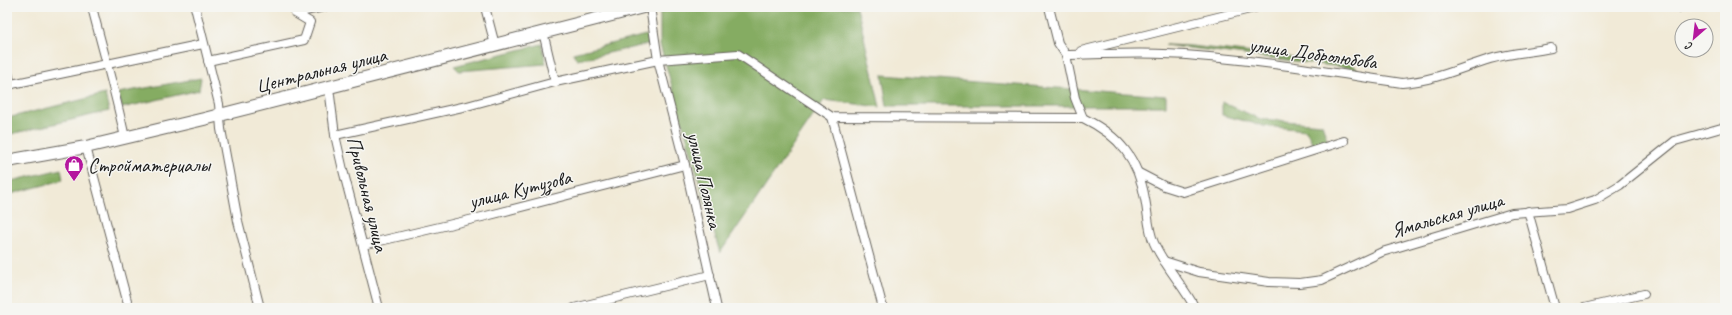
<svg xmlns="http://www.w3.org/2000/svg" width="1732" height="315" viewBox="0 0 1732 315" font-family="Caveat,sans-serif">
<rect width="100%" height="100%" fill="#f6f6f2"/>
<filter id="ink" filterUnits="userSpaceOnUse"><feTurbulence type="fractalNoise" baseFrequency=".025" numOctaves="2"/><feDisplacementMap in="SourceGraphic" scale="8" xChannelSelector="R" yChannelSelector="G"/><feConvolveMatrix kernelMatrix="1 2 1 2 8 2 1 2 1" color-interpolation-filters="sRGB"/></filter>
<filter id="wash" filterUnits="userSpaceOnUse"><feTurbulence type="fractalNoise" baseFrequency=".012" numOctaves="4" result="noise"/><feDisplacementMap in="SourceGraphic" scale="16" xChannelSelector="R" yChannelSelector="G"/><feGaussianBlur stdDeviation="0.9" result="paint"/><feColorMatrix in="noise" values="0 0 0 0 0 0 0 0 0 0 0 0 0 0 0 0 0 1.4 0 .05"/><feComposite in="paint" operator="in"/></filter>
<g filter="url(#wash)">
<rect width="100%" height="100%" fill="#f1ead7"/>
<g fill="#85ac62" stroke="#50643f">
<polygon points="680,7 857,7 880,107 824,100 720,253 660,45 660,12"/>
<polygon points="646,35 649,44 577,60 573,53"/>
<polygon points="542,44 546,64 459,71 454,66"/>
<polygon points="1165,45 1191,46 1352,64 1358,69"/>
<polygon points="882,75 1166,96 1166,106 887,106"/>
<polygon points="201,78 199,90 122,108 118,93"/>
<polygon points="105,94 109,111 7,135 7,118"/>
<polygon points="1222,102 1260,119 1322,124 1328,142 1316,150 1306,130 1264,126 1222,115"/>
<polygon points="61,169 63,180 7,195 7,182"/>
</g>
</g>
<g filter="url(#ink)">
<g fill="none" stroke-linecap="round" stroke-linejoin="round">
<defs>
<g id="street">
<path d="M92 7C103 51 116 94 125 138"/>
<polyline points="195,7 219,104 221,129 238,221 260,308"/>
<polyline points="485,7 495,45"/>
<polyline points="650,7 658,60 685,165 717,308"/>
<path d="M1049 7 1058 43 1066 55 1075 98 1083 118C1120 136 1138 159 1145 199 1148 213 1148 230 1154 243 1165 267 1183 285 1195 308"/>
<polyline points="1678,7 1678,8"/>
<polyline points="543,32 555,82"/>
<polyline points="1081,51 1258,7"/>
<path d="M1066 55C1110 54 1153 52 1197 56 1265 61 1334 73 1402 83 1434 81 1460 68 1490 59 1509 53 1531 52 1551 48"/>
<polyline points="208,61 304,40 310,22 295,13 324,7"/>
<polyline points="7,69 11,85"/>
<polyline points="7,85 203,44"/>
<polyline points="329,88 335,135 343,170 379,308"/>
<polyline points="832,117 883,308"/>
<polyline points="335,135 467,106 555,82 658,60 738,54 832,117 1083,118"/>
<polyline points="86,147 129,308"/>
<polyline points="1139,173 1164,186 1183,192 1344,141"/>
<polyline points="1528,211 1555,308"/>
<polyline points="363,245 482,217 685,165"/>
<polyline points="1164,261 1199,272 1269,282 1300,283 1322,280 1382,252 1512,213 1567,209 1595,200 1620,185 1675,141 1725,127"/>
<polyline points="574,308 710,275"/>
<polyline points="1584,308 1644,294"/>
</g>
<polyline id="secondary" points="7,161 86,147 204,119 643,7"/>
</defs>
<use href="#street" stroke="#67645d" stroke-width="10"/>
<use href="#secondary" stroke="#67645d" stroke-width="14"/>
<use href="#street" stroke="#fff" stroke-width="8"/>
<use href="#secondary" stroke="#fff" stroke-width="12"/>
</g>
</g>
<defs>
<symbol id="shop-pin" viewBox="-11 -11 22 30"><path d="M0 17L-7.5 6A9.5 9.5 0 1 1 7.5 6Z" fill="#b5179e" stroke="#f6f6f2"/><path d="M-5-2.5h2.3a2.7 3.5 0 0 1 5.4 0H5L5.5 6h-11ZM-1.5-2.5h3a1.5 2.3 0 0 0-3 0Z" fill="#fff"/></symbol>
</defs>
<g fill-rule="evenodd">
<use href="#shop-pin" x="63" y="154" width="22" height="30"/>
</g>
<g text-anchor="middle" stroke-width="3" stroke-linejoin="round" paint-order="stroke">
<g font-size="20" fill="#1c1c1c" stroke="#f6f6f2">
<text transform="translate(1313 53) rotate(8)" y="7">улица Добролюбова</text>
<text transform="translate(321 70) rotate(-14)" y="7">Центральная улица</text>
<text transform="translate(705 180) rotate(77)" y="7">улица Полянка</text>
<text transform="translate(520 189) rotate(-14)" y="7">улица Кутузова</text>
<text transform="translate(368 194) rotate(76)" y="7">Привольная улица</text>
<text transform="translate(1447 215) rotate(-16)" y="7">Ямальская улица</text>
</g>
<g font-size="20" fill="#1c1c1c" stroke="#f6f6f2" text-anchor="start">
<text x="88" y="172">Стройматериалы</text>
</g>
</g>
<rect width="1732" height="315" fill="none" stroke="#f6f6f2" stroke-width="24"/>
<g transform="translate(1694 38) rotate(208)"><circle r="19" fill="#f6f6f2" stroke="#9f9f9c"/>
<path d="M0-3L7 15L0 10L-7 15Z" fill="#b5179e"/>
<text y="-6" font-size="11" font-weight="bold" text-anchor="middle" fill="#1c1c1c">С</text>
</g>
</svg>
